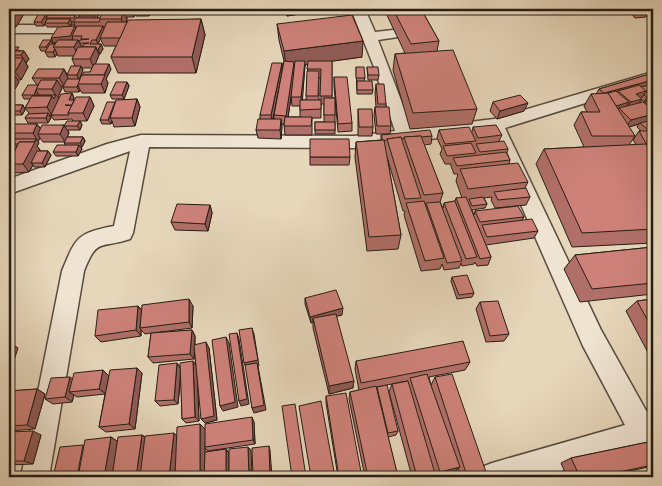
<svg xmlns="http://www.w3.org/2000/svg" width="662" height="486" viewBox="0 0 662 486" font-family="'IM FELL French Canon',serif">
<rect width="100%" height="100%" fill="#e6d6ba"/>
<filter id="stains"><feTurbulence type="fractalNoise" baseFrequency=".004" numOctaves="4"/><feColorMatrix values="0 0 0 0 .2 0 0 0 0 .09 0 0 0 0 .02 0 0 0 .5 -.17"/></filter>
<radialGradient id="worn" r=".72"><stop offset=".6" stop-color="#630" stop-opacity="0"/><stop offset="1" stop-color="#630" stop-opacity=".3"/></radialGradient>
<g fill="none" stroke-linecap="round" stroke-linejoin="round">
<defs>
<g id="minor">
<path d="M351 9H365L375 32 393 30 398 31 400 34 398 37 378 40 412 129 494 119 653 72V82L505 128 601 330 653 423V465L643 461 637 449 540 477H478L482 467 492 463 625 425 583 346 489 132 354 148 149 147 133 233 130 239C101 249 97 237 84 271L49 477H21L62 271C76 237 77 233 114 226L130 151 9 194V179L107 144 141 135 354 136 395 131 374 67Z"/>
<polygon points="9,25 86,25 91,26 93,29 91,32 86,33 9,33"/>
</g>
<polygon id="highway" points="642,9 653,9 653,16 647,15"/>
</defs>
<use href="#minor" stroke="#574b3e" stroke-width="3"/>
<use href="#highway" stroke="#271d14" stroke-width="2"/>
<use href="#minor" fill="#efe4d2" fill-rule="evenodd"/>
<use href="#highway" fill="#e3bb7d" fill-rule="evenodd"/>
</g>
<g fill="#b06f68" stroke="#271d14" fill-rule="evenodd">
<polygon points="9,9 27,9 16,27 9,27"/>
<path d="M83 9H151L149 16H136L135 13 134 17H127V19L126 22 201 19 205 35 196 73H118L111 57 116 46H104L100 38 98 44H101L103 49 100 54H99V55L95 64 111 69 106 79 108 83 105 93H82L80 90 79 92H65L63 87V86H61L62 88 58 97 59 99 72 93 74 98 73 100 90 97 94 106 87 121H80L82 125 80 130H68L69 133 67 137H83L85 141 82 147H81L82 149 78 156H56L53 152 65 145 64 142H43L40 138 37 142 39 143 37 146 40 150V151H48L51 155 45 167H34L33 165 29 172 14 173 11 170H9V151L13 146 12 144 14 142H10L9 140V125L37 124 40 128 65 125 73 121 72 119 54 120 51 116H50L51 118 48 123H28L25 118 29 113 25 108 30 99H24L22 95 37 85 32 78 64 69 67 74 75 66 72 59 74 56H58L57 54 55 57H48L45 52 46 51H41L39 47 51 40 53 44H55L56 42 53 43 58 27H47L45 24 44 26H36L34 22 40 13 39 12 52 11 50 15H75L77 18H79L78 16 87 10V9ZM99 14H102L100 18H97ZM71 22H74L75 26H71L72 23ZM82 68H92L90 72 79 79 83 70Z"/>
<polygon points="283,9 330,9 287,16"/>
<polygon points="384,9 421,9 439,41 437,51 477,109 472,124 410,129 393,70 395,54 405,53"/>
<polygon points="627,9 651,9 646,17 635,18"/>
<path d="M277 24 362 57 332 61V98H335V134H315V122H324V104H321V118H312V135H285L284 124H282L281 139 258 138 256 130 260 119V115L282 63V69L284 61 279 40ZM308 64 306 100H302L305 65ZM319 78H321V100H319ZM293 86 291 97 292 106H300V117H288ZM277 96 274 115V119H273Z"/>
<polygon points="9,47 21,51 24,51 29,59 26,63 28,67 21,80 18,80 19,82 15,89 9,89"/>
<polygon points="356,67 365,78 364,81 373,90 372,94 357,94"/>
<polygon points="367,67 379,75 378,80 368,80"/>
<path d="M653 73V109H652L645 103 646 101 644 102 642 100 640 103 653 117 651 120H653V243L572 247 536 164 544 149 584 147 574 125 581 112H587L584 106 591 94H596L599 89ZM639 124 637 127 641 131H639L633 140 636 144 629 145 635 136 629 127Z"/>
<polygon points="334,77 352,123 352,131 338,132 334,86"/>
<polygon points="127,82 129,86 124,99 112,99 110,95"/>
<polygon points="376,84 386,104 386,107 391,126 390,134 432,136 431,144 424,145 443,193 440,202 443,208 444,203 455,201 456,198 462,198 456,181 458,174 454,174 451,166 451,164 445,164 440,154 442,149 437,138 439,130 472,132 473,127 502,135 499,141 508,149 507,153 510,160 509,164 528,182 525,188 530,197 526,205 495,208 491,200 492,197 484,198 487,204 485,208 472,210 474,215 475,211 524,217 522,220 538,231 534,238 486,245 491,257 488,265 477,266 475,262 474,264 462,266 461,263 459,268 444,270 442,264 440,269 421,271 404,215 405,211 403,211 387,157 401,235 398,249 367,251 355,157 356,142 381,140 381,135 390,134 376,134 374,115 375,107 376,107 375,93"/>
<polygon points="137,99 140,107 135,126 114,127 112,121 111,124 102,124 100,120 115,102"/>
<polygon points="493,102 524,111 497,119 490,111"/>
<polygon points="9,105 23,105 25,110 22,115 9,115"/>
<polygon points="358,109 373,127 372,136 358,136"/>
<polygon points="310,157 350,157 349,165 310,165"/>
<polygon points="210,205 212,213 208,231 175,230 171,222"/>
<polygon points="653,247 653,294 580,302 564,269 575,255"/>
<polygon points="452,277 474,293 472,297 457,299 451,281"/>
<polygon points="305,298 342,315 336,316 353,388 329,394 313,328 313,322 311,323 305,304"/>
<polygon points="653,299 653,362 626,311 637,301"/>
<polygon points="480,302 509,334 504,341 486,342 476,309"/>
<polygon points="138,306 142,311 193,306 192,328 153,333 192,330 195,336 195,345 209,348 217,420 205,423 197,377 199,421 186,423 182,419 181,376 178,404 160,406 155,401 177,363 181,368 193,361 196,366 194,350 194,359 153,363 148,357 151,333 145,334 141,330 141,336 101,342 95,336"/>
<polygon points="356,361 470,362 465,370 429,377 431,385 435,377 486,472 479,476 474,477 460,477 458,469 454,472 436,476 436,477 412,477 389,392 392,384 408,381 376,387 377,389 377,387 398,431 396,435 388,437 398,477 365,477 349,399 350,392 359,390 355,369"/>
<polygon points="137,368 142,373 135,429 106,432 99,427 105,394 77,397 74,395 72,402 53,404 45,399 72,379 109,376"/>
<polygon points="37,389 45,394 35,429 9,431 9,391"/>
<polygon points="326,396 362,477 338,477 326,403"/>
<polygon points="254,422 255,444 208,451 205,448 205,452 226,449 229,453 53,477 83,445 84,446 111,437 118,442 142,435 145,437 177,436 200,424 205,429"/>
<polygon points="9,432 41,435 33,464 9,465"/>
<polygon points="653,441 653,466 603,477 567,477 561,463 571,458"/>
</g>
<g fill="#905a55" stroke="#271d14">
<polygon points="9,9 27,9 16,27 11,18 9,18"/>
<polygon points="49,9 51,9 52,11 49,16 47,12"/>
<polygon points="97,9 99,14 96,20 94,16"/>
<polygon points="133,9 135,13 134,17 132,12"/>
<polygon points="146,9 151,9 149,16"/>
<polygon points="286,9 330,9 287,16"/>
<polygon points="124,11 127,19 124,27 121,19"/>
<polygon points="47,13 49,18 46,18 47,20 44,26 41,22"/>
<polygon points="70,19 72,23 70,27 68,23"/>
<polygon points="201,19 205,35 196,73 192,57"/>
<polygon points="75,26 77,30 72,36 73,39 72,40 53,43 51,38"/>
<polygon points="103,26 105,30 98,44 96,40"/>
<polygon points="51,40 53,44 49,51 46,47"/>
<polygon points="78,40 82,48 78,56 74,47"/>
<polygon points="363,41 362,57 305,65 302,106 301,97 295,70 287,124 286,116 286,67 284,51"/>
<polygon points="101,44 103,49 100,54 98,50"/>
<polygon points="96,47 99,55 94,68 90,59"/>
<polygon points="55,49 57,54 55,57 53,52"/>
<polygon points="24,51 29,59 26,63 21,55"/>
<polygon points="23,58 28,67 21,80 15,72"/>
<polygon points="282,63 282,72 272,124 271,115"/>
<polygon points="109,64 111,69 106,79 108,83 105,93 101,84"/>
<polygon points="81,66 83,70 79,80 77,75"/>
<polygon points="64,69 68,78 64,86 59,78"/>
<polygon points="14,74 19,82 15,89 9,81"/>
<polygon points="57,80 62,88 58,97 59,99 57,105 52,116 47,107 52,96 56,96 52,89"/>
<polygon points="653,80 653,87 618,91 614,97 604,93"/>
<polygon points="127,82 129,86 124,99 122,95"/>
<polygon points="78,85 80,90 79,92 77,87"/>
<polygon points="653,88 653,92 644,94 636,108 625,111 636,94 641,92"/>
<polygon points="36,90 39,95 36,99 34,95"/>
<polygon points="72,93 74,98 71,104 69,100"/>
<polygon points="649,96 646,101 644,102 647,97"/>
<polygon points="90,97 94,106 87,121 83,113"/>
<polygon points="137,99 140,107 135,126 132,118"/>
<polygon points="115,102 117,106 110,118 112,121 111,124 108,120"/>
<polygon points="629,102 624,111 619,108 615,113 616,106"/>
<polygon points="528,103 524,111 497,119 500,111"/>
<polygon points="23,105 25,110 22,115 20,111"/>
<polygon points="48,113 51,118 48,123 46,118"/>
<polygon points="653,114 653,117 650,121 640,123 639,124 625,128 631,120"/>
<polygon points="281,119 282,128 281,139 280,130"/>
<polygon points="80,121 82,125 80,130 77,126"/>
<polygon points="37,124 43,132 38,134 40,138 38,142 33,133"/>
<polygon points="64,125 69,133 65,142 60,134"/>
<polygon points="83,137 85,141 82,147 80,143"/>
<polygon points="36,139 39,143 37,146 40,150 34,163 31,163 33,165 29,172 23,164"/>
<polygon points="79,145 82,149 78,156 76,152"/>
<polygon points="48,151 51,155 45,167 42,163"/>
<polygon points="210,205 212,213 208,231 205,224"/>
<polygon points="189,299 193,306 192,328 189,322"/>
<polygon points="138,306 143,312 140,328 141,330 141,336 136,330"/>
<polygon points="343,308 342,315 314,322 313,318 313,322 311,323 310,317"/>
<polygon points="252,328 254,334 259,366 258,366 266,410 254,413 252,408 247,369 244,363"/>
<polygon points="192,330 195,336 194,359 190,354"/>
<polygon points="237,333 239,339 249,404 241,406 239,401"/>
<polygon points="226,337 229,343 238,407 223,411 220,406"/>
<polygon points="10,342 18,348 9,376 9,345"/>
<polygon points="206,342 209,348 217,420 205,423 201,419"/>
<polygon points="193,361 197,367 199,421 195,417"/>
<polygon points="177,363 181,369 178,404 174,400"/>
<polygon points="137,368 142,373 135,429 129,424"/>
<polygon points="103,370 109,376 106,394 99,389"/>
<polygon points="70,377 77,382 69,392 74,395 72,402 65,397"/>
<polygon points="354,381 353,388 329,394 329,386"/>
<polygon points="37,389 45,394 35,429 27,425"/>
<polygon points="252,417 254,422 255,444 253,440"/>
<polygon points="200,424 206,430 205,447 205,477 200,477"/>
<polygon points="33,431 41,435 33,464 24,461"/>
<polygon points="174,433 180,439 177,477 169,477"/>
<polygon points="142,435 147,439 142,477 136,477"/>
<polygon points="111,437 120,443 115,477 104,477"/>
<polygon points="269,446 270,450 272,477 270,477"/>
<polygon points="248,447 251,450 252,477 249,477"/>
<polygon points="226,449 229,453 229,477 226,477"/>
<polygon points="460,467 454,472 436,476 440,472"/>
</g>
<g fill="#cd8179" stroke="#271d14">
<polygon points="10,9 17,9 11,18 9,18 9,11"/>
<polygon points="41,9 49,9 47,12 39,12"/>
<polygon points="88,9 105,9 97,9 94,16 78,16 80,10 87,10"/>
<polygon points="107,9 134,9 132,12 125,12 124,11 106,11"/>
<polygon points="393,9 421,9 439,41 411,44"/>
<polygon points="104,11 124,11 121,19 99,19"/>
<polygon points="39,13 47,13 41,22 34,22"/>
<polygon points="48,15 75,15 74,18 46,18"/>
<polygon points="352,15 363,41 284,51 277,24"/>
<polygon points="76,18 100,18 100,20 99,22 73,22"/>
<polygon points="47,19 70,19 68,23 45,23"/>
<polygon points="201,19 192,57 111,57 128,20"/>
<polygon points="107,22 127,22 120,38 100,38"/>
<polygon points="75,26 70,36 51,38 58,27"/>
<polygon points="77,26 103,26 96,40 92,40 90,44 101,44 98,50 97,50 96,47 82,47 84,44 89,43 80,43 79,42 80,40 89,39 81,39 82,36 72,36"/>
<polygon points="43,40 51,40 46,47 39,47"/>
<polygon points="58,40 78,40 74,47 53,47"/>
<polygon points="50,44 55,44 53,47 55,49 53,52 45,52"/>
<polygon points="9,47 19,47 17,50 9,50"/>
<polygon points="78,47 96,47 90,59 72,59"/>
<polygon points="453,50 477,109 413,113 395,54"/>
<polygon points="9,51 24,51 21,55 9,55"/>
<polygon points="12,58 23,58 15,72 9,72 9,64"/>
<polygon points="284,61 294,62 286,116 274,115"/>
<polygon points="295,61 305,61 301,97 291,97"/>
<polygon points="308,61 332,61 332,96 320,96 321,69 307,69"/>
<polygon points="272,63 282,63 271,115 260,115"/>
<polygon points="94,64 109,64 104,75 82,75 84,72 90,72"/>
<polygon points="71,66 81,66 77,75 67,75"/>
<polygon points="356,67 364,67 365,78 356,78"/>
<polygon points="367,67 378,67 379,75 368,75"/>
<polygon points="38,69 64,69 59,78 32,78"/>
<polygon points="307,71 319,71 318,96 306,96"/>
<polygon points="653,73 653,80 604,93 599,89"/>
<polygon points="9,74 14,74 9,81"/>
<polygon points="82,75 105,75 101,84 77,84"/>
<polygon points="334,77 347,77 352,123 338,124"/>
<polygon points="67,79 80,79 77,87 63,87"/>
<polygon points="41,80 57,80 52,89 36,89"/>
<polygon points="357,81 372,81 373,90 357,90"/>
<polygon points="116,82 127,82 122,95 110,95"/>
<polygon points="376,84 384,84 386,104 378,104"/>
<polygon points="653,84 653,88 645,91 641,87"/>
<polygon points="28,85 38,85 34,95 22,95"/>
<polygon points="639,85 646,91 636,94 642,99 631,102 618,91"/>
<polygon points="653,90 653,94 651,94 649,96 647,97 644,95 646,92"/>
<polygon points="616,91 629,102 616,106 608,93"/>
<polygon points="72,93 69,100 74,100 72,105 65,105 72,106 68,113 69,115 51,115 61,94"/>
<polygon points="608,93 635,136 592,136 581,112 600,112 591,94"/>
<polygon points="36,95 56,95 54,99 52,96 35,96"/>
<polygon points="520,95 528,103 500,111 493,102"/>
<polygon points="32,96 52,96 47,107 25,108"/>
<polygon points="76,97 90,97 83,113 68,113"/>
<rect x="324" y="98" width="11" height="17"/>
<polygon points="137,99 132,118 110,118 116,100"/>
<polygon points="300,100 321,100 321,109 300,110"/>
<polygon points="107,102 115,102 108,120 100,120"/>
<polygon points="643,102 653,110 653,114 631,120 619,108"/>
<polygon points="9,105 23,105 20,111 9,111"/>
<polygon points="375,107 389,107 391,126 377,126"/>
<polygon points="358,109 372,109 373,127 359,127"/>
<polygon points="48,113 46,118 25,118 28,114"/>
<polygon points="285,117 312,117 311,126 284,126"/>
<polygon points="258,119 281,119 280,130 256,130"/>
<polygon points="653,120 653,129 648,130 640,123"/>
<polygon points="67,121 80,121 77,126 64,126"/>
<rect x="315" y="122" width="20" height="8"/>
<polygon points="10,124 37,124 33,133 9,133 9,125"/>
<polygon points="42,125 64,125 60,134 38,134"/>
<polygon points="496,125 502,135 478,138 473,127"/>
<polygon points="469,127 476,141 445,144 439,130"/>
<polygon points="430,130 432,136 421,137 421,136 404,137 405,138 402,139 401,137 387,139 386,140 383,141 381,135"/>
<polygon points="639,131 653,131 653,156"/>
<polygon points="421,136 443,193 424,195 404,137"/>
<polygon points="67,137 83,137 80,143 64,143"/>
<polygon points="401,137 421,198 405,199 387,139"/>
<polygon points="15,139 36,139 34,142 19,142 18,144 12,144"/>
<polygon points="310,139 349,139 350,157 310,157"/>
<polygon points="384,140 401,235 369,237 356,142"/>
<polygon points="504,141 508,149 480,152 476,144"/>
<polygon points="19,142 35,142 23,164 9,164 9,162"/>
<polygon points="471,143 476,153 447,156 443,146"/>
<polygon points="646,144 653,156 653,229 582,233 544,149"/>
<polygon points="57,145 79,145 76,152 53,152"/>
<polygon points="11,146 17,146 9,162 9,151"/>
<polygon points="37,151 48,151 42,163 31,163"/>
<polygon points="506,152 510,160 457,166 453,158"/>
<polygon points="518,163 528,182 468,189 460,169"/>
<polygon points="526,188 530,197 498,200 494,192"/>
<polygon points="466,197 491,257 480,259 456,198"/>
<polygon points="483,197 487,204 472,206 469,199"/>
<polygon points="424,201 444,258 425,261 406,203"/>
<polygon points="455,201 477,257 466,259 444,203"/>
<polygon points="440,202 462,261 447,263 426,203"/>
<polygon points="177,204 210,205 205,224 171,222"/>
<polygon points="518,206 524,217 480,222 475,211"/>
<polygon points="532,219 538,231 487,237 482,225"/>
<polygon points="653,247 653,283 592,289 575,255"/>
<polygon points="467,275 474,293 459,295 452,277"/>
<polygon points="336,290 343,308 310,317 305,298"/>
<polygon points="189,299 189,322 140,328 142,305"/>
<polygon points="653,299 653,330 637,301"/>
<polygon points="498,301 509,334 490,336 480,302"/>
<polygon points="138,306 136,330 95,336 98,310"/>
<polygon points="336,314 354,381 329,386 313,318"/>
<polygon points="252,328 258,360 244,363 239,330"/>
<polygon points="192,330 190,354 148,357 151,333"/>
<polygon points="237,333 247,399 239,401 229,334"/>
<polygon points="226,337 235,402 220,406 212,340"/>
<polygon points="463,341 470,362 361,383 356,361"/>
<polygon points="206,342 214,416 201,419 194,345"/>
<polygon points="193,361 195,417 182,419 180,363"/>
<polygon points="177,363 174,400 155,401 159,365"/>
<polygon points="257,363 264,405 252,408 245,365"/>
<polygon points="137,368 129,424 99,427 110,370"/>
<polygon points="103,370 99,389 69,392 74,373"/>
<polygon points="427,374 460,467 440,472 410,378"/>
<polygon points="452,374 486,472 467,476 435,377"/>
<polygon points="70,377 65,397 45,399 51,378"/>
<polygon points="408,381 436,477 417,477 392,384"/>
<polygon points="387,385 398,431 388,433 377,387"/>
<polygon points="376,386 398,477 368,477 350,392"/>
<polygon points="37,389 27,425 9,426 9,391"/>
<polygon points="346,393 362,477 339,477 326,396"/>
<polygon points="321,401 335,477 311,477 299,406"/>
<polygon points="295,404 306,477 292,477 282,406"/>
<polygon points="252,417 253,440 205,447 205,424"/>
<polygon points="200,424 200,477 175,477 177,427"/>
<polygon points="33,431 24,461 9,461 9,432"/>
<polygon points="174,433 169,477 140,477 145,436"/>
<polygon points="142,435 136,477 112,477 118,437"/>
<polygon points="111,437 104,477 78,477 85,440"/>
<polygon points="653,441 653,465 594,477 580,477 571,458"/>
<polygon points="83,445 77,477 53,477 60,447"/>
<polygon points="269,446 270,477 253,477 252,448"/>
<polygon points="248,447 249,477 229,477 229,449"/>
<polygon points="226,449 226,477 204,477 205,452"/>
<polygon points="653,473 653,477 634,477"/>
</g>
<rect width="662" height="486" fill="none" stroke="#e6d6ba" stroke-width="30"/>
<rect x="10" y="10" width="642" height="466" fill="none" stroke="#271d14" stroke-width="2.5"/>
<rect x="15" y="15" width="632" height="456" fill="none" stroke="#271d14"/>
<rect width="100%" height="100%" filter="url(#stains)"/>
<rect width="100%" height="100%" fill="url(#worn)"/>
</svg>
